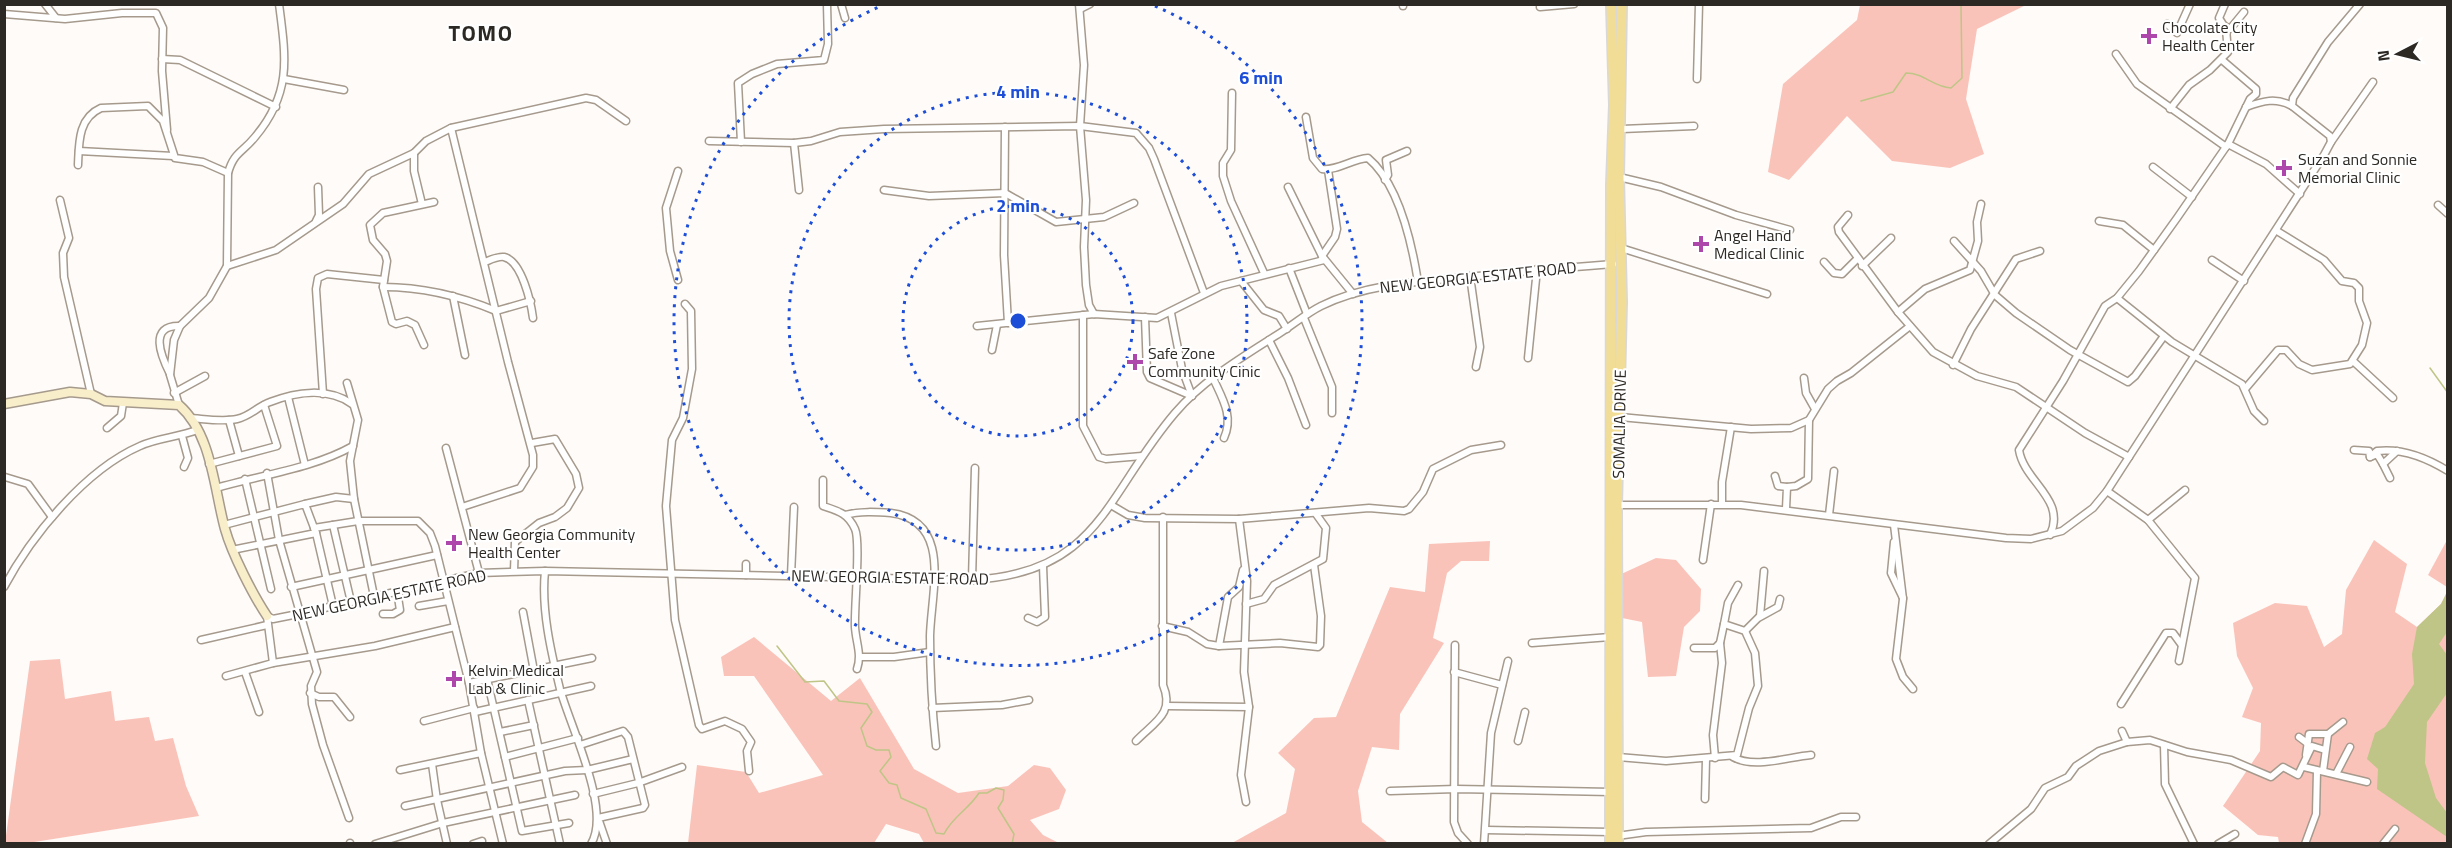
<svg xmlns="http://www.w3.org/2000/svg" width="2452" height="848" viewBox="0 0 2452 848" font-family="'Titillium Web',sans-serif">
<rect width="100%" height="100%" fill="#fefbf8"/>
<g fill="#fac3b9">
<polygon points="1860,5 2026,5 1977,29 1966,99 1984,154 1950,168 1892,161 1847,116 1789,180 1768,172 1783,84 1857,20"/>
<polygon points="2374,540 2407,564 2395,612 2417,627 2441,604 2447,592 2447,843 2279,843 2278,837 2258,835 2223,806 2260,751 2261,723 2242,717 2253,688 2237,656 2233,623 2275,603 2307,606 2324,647 2342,634 2346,590"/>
<polygon points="2447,540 2447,587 2428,575"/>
<polygon points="1490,541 1489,561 1461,561 1447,573 1433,638 1444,643 1400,714 1399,750 1372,747 1358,791 1362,822 1388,843 1232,843 1286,813 1295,769 1278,753 1314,718 1336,717 1390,587 1425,592 1429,544"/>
<polygon points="1656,558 1676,560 1701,589 1700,611 1684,627 1676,676 1648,677 1642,622 1617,617 1617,576"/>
<polygon points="754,637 831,701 860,678 914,769 958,793 1008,786 1034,765 1050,768 1066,790 1059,809 1030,820 1043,835 1059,843 924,843 919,834 886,824 874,843 688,843 697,765 746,772 759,793 823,775 754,676 724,676 721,657"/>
<polygon points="60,659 65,699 111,691 115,721 149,717 155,741 173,738 186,786 199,816 28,843 5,843 30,661"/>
</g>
<polygon fill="#bfc587" points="2447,592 2447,632 2439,644 2447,655 2447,693 2427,722 2425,763 2436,798 2447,813 2447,837 2377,789 2378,769 2367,759 2375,733 2385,727 2414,684 2412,654 2417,627 2441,604"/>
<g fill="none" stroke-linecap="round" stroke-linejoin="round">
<g stroke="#bfc587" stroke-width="1.5">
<path d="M1861 101 1893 92 1906 73C1924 73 1933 87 1951 88L1962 78 1961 4"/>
<polyline points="2430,368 2448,393"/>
<path d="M777 646 805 682 824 681 839 701 867 704 872 712 861 728 867 746 876 750H889L891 757 880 771 889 783 897 785 901 798 926 809 936 833 944 834C952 817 969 809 979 793H987L996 788 1004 790 1003 800 998 808 1014 834 1012 844"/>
</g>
<defs>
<g id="street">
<polyline points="45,4 56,18"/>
<polyline points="841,4 845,18"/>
<polyline points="1079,4 1084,65 1080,126 1086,200 1084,247 1086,285 1089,305 1094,314"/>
<polyline points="1403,6 1403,4"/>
<polyline points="1540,7 1574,4"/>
<polyline points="1080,9 1090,4"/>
<polyline points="4,14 65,19 122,13 156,13 163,28 162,71 167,130"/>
<polyline points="2167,24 2177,33 2190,4"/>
<polyline points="2225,26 2230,29 2244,12"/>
<polyline points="2116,54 2137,84 2226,147"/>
<polyline points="162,59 180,60 276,107"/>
<polyline points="284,79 344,90"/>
<polyline points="1697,79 1699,4"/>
<polyline points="1232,93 1231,150 1223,163 1223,176 1231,201 1264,273"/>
<path d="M2246 107C2263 101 2276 97 2292 106"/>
<polyline points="2170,109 2189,85 2210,70 2228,52 2226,29 2219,18 2225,4"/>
<path d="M1306 117 1313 158 1322 169C1337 171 1352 159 1368 158 1399 184 1412 244 1418 282"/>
<polyline points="1005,127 1004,255 1008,323"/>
<polyline points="451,128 508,362 533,455 533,467 520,488 462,507"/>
<polyline points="1622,129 1694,126"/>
<polyline points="709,141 794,143 811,141 840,132 884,129 1080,126 1136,133 1149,148 1154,159 1204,293"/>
<polyline points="741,142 738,83 752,74 777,64 824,60 828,44 827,4"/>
<polyline points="2331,142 2373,82"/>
<polyline points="794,143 799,190"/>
<polyline points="2228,144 2266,164 2300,194"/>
<polyline points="79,151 173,156"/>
<polyline points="414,153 414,171 422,204"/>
<path d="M78 165C79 143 78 118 101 108L148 106 163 121 175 158 203 162 228 173"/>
<polyline points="2153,167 2192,197"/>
<polyline points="1619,177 1661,187 1736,215 1790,230"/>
<polyline points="1385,180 1388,175 1386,160 1407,151"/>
<polyline points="1288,187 1322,256 1353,294"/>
<polyline points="884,190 929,196 1005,193 1056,222 1104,217 1134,203"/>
<polyline points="60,200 69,238 63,253 64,277 91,394"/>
<polyline points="2438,205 2448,214"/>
<polyline points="1848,215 1838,227 1839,232 1898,312 1933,352 1977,376 2016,387 2085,433 2129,457"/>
<polyline points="316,221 319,215 318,187"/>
<polyline points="2099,221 2123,225 2154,250"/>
<polyline points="1954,241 1981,271 1995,295 2016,313 2070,350 2128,382 2135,376 2164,336"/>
<polyline points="1621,248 1767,294"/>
<polyline points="1322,256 1335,237 1337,229 1328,170"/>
<polyline points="2212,260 2244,281"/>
<path d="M485 262C490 260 498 256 504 257 522 261 531 303 533 318"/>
<polyline points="1824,262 1834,273 1842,274 1857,259"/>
<polyline points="227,266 276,250 343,204 369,174 414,153 426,141 451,128 586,98 596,100 626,121"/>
<polyline points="1862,266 1891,238"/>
<polyline points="1289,268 1307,314"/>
<polyline points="1470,276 1480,347 1476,367"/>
<polyline points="678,280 670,251 666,208 678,171"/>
<polyline points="1241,281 1264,310 1279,316 1287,329"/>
<path d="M383 287C422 287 460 296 496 311L531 301"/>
<polyline points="453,296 465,355"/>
<polyline points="2117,298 2172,342 2242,384 2254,411 2264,421"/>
<polyline points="685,304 691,311 692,369 683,418 672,440 666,506 675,620 699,725 702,729 725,721 742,729 751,742 747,751 749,771"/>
<polyline points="1898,312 1925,289 1970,270 1978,241 1977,222 1981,204"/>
<polyline points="1171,313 1182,369 1192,396"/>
<polyline points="1083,315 1083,426 1099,457 1106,459 1142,456"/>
<polyline points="1145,317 1147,372 1150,378 1192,396"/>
<polyline points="1304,318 1332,387 1332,413"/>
<polyline points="977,326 1094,314 1157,318 1221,286 1324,260"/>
<polyline points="1269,340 1288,378 1306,425"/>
<polyline points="424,345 415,325 407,321 396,324 392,322 383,287 387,261 385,254 373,240 370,225 383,213 434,202"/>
<polyline points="992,350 997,325"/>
<polyline points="1528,358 1537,269"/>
<polyline points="2353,361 2393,398"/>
<polyline points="1953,365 1971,329 2016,259 2040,251"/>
<path d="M170 374C161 356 148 325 180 326"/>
<path d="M1213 378C1222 398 1234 416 1224 438"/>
<polyline points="1804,378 1806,393 1815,409"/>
<polyline points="347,383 358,420 350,461 354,499 374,596"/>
<polyline points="2245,389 2278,350 2286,350 2299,364 2312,370 2350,364 2362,345 2367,323 2359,301 2359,288 2354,283 2342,281 2324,260 2277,231"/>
<polyline points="174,393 205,376"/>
<polyline points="323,394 316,289 318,278 327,274 384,280"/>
<polyline points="288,397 305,465"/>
<path d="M179 405 170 375 174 340 180 326 209 298 227 266 228 173C234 152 242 153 255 137 292 93 286 58 279 4"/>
<polyline points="1620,417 1751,429 1791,428 1809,420 1828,389 1837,381 1851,373 1910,326"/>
<path d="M190 418C205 419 223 422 237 419 251 416 258 406 270 402 296 392 328 387 352 404"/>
<polyline points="229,420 239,456"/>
<polyline points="107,428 121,416 123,403"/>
<polyline points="182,436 188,458 184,467"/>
<polyline points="446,448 479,573"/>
<polyline points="2354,450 2369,451 2370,457 2377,454 2383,464"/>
<path d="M2370 457 2377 451C2402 448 2427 458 2448 471"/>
<polyline points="209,464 277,446 264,405"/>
<polyline points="267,473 279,540 317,672 311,686 312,704 323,745 349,818"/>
<polyline points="1775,476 1778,486 1787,487 1786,509"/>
<polyline points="5,477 28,484 52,517"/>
<polyline points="2390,478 2383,464 2397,451"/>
<polyline points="245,479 271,589"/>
<path d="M823 480V506C838 511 848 513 855 529 861 542 854 607 855 627 856 643 862 654 857 669"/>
<polyline points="1787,487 1796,486 1808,479 1809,420"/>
<path d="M216 488C260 475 312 469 353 446"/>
<polyline points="2107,491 2148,520 2195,578 2179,661"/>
<polyline points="305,504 336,497 354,499"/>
<polyline points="1722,504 1722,482 1731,427"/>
<polyline points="1111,505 1128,515 1145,518 1239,519 1369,508 1404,511 1409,509 1423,492 1433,469 1471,450 1501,445"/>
<polyline points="1617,505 1741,505 2006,538 2031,539 2062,531 2093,508 2107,491 2324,155 2331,142 2330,136 2292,106 2293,98 2328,42 2360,4"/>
<path d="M845 515C860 511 876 512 891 513 953 521 931 592 930 636 930 673 932 709 936 746"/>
<polyline points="1829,515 1834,471"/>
<polyline points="1239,519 1247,581 1244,672 1249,707 1241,775 1246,802"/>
<polyline points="2148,520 2185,490"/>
<polyline points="224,525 305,504 316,533 333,606"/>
<polyline points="333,525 351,602"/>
<polyline points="1894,525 1903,599 1896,659 1903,677 1913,689"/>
<polyline points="314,528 358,521 418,521 430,533 435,546 469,683 481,753 503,844"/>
<path d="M2050 535C2067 499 2024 482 2019 450L2063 381 2105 306 2117 298 2139 271 2177 218 2228 144 2250 99 2256 94V89L2222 60"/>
<polyline points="1894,542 1891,573 1903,598"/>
<polyline points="232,550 316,533"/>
<polyline points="1703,560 1711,504"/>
<polyline points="746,564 746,575"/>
<polyline points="514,571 515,542 539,523 555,517 567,508 579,488 576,474 555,439 532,443"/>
<path d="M545 571C541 609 551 652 560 689 570 726 612 810 591 844"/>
<polyline points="791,576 794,507"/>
<polyline points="972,580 975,468"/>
<path d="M4 587C32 535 85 470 140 446 157 438 179 437 197 430"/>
<polyline points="291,587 437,555"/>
<polyline points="1246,604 1264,599 1274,585 1323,559 1326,528 1316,514"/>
<polyline points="419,606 448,601"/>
<polyline points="523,612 534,671"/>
<polyline points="383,614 393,614 400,610 397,591"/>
<polyline points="1760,616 1764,571"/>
<polyline points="1028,618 1037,622 1045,617 1043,566"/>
<polyline points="1162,626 1188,632 1207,644 1219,646 1280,643 1318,647 1320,645 1321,616 1314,565"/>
<polyline points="1745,631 1758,618 1778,607 1780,599"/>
<polyline points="201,640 267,625"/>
<polyline points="1532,643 1610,637"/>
<polyline points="1455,645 1454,822 1458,833 1468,844"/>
<polyline points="1219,646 1228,597 1239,587 1243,570"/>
<polyline points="1694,648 1715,648 1720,643 1724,624"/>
<polyline points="860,657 894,657 930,652"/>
<path d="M273 663 267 616 273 619 298 614 479 573 545 571 972 580C1100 573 1105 495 1175 413 1203 380 1244 356 1280 333 1294 324 1307 313 1321 306 1364 285 1412 282 1459 278 1510 272 1561 268 1613 264"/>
<polyline points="245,672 259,712"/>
<polyline points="1454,672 1502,685"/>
<polyline points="226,676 273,663 375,646 455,627"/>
<polyline points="487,679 522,831 569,823"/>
<polyline points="469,683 592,658"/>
<polyline points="310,693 319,697 334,697 350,717"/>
<polyline points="528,700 560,844"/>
<polyline points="2121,704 2166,633 2173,633 2181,644"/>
<polyline points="1167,706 1249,707"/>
<polyline points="932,708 1002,705 1029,700"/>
<polyline points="475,712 591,686"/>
<polyline points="424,721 474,708"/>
<polyline points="2122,731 2127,742"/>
<polyline points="500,732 534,725"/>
<polyline points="2299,737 2307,743"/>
<path d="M1136 741C1154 722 1175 714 1163 685V517"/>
<polyline points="1518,741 1525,712"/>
<polyline points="580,745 623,731 628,737 645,805 643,808 598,818 607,844"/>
<polyline points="2164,745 2165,784 2194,844"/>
<polyline points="2306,755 2309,734 2328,734 2343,722"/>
<polyline points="505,757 578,738"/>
<polyline points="1618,757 1666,761 1737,755 1749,708 1758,686 1755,653 1745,631 1724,624 1728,603 1738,585"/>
<path d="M1733 757C1754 769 1788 757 1811 755"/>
<polyline points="1715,758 1713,735 1722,663 1720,643"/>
<polyline points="432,764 437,800 447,844"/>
<polyline points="2304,767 2367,782"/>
<polyline points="400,770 481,753"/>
<polyline points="2323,771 2328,734"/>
<polyline points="2336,774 2350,747"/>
<polyline points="1390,791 1456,789 1611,792"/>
<polyline points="593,794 638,783 682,767"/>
<polyline points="1705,799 1706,759"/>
<polyline points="405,806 565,771 587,770 633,759"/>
<polyline points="1486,830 1611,832"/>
<polyline points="1617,836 1646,832 1811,828 1841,817 1856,817"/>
<polyline points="350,843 350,844"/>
<polyline points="375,844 443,823 575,795"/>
<polyline points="473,844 482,841"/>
<polyline points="1484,844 1491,733 1508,661"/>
<polyline points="1989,844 2031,809 2045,788 2068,777 2076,766 2099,751 2127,742 2150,740 2187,752 2231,760 2271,777 2283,767 2298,775 2312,746 2325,750"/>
<polyline points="2218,844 2235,834"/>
<polyline points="2305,844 2316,814 2317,771"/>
<polyline points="2383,844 2395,829"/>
</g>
<path id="secondary" d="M4 404 70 392 91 394 105 401 179 405C212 434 214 489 225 529 232 554 253 595 267 616"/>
<g id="primary">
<polyline points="1610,844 1611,185 1614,105 1611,4"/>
<polyline points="1618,844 1617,505 1622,302 1619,177 1622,4"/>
</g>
</defs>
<use href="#street" stroke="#a69a8d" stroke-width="9"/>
<use href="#secondary" stroke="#a69a8d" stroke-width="11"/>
<use href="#primary" stroke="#d9d8d7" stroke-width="12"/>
<use href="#street" stroke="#fff" stroke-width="6"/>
<use href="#secondary" stroke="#f9eeca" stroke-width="8"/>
<use href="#primary" stroke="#f2dd96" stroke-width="9"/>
</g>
<g fill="none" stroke="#1d4ed8" stroke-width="3" stroke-dasharray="3 6">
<circle cx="1018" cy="321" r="115"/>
<circle cx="1018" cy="321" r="229"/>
<path d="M1155 6A344 344 0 1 1 881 6"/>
</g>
<g fill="#ad47ac" stroke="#fff" stroke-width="2">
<path d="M2146 27h6v6h6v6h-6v6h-6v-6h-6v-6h6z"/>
<path d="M2281 159h6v6h6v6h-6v6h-6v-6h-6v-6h6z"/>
<path d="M1698 235h6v6h6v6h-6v6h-6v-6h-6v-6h6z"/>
<path d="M1132 353h6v6h6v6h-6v6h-6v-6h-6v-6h6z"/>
<path d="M451 534h6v6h6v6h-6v6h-6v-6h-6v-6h6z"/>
<path d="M451 670h6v6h6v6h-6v6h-6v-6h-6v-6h6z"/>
</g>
<g text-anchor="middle" stroke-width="4.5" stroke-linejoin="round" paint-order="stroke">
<g font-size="16" fill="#2c2823" stroke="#fff" text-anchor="start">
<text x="2162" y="33">Chocolate City<tspan x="2162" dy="18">Health Center</tspan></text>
<text x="2298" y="165">Suzan and Sonnie<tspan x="2298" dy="18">Memorial Clinic</tspan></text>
<text x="1714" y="241">Angel Hand<tspan x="1714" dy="18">Medical Clinic</tspan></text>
<text x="1148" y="359">Safe Zone<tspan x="1148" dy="18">Community Cinic</tspan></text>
<text x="468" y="540">New Georgia Community<tspan x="468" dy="18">Health Center</tspan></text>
<text x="468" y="676">Kelvin Medical<tspan x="468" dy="18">Lab &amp; Clinic</tspan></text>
</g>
<g font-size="16" fill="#2c2823" stroke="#fff">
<text transform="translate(1478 277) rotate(-6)" y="6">NEW GEORGIA ESTATE ROAD</text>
<text transform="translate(1619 424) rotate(-89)" y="6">SOMALIA DRIVE</text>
<text transform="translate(890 577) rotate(1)" y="6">NEW GEORGIA ESTATE ROAD</text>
<text transform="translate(389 595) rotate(-12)" y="6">NEW GEORGIA ESTATE ROAD</text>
</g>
<g font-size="22" font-weight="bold" letter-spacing="1.5" fill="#2c2823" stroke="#fff">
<text x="481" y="41">TOMO</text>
</g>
</g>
<circle cx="1018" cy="321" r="9" fill="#1d4ed8" stroke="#fff" stroke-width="3"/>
<g font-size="18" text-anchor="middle" font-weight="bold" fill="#1d4ed8" stroke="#fff" stroke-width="4.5" stroke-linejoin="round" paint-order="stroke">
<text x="1261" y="84">6 min</text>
<text x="1018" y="98">4 min</text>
<text x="1018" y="212">2 min</text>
</g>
<rect width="2452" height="848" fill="none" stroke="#2c2823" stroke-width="12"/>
<g transform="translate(2398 54) rotate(263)" stroke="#ffffff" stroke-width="4.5" paint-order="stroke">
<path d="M0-4.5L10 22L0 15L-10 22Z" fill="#2c2823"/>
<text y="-9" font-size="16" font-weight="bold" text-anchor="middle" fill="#2c2823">N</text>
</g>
</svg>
